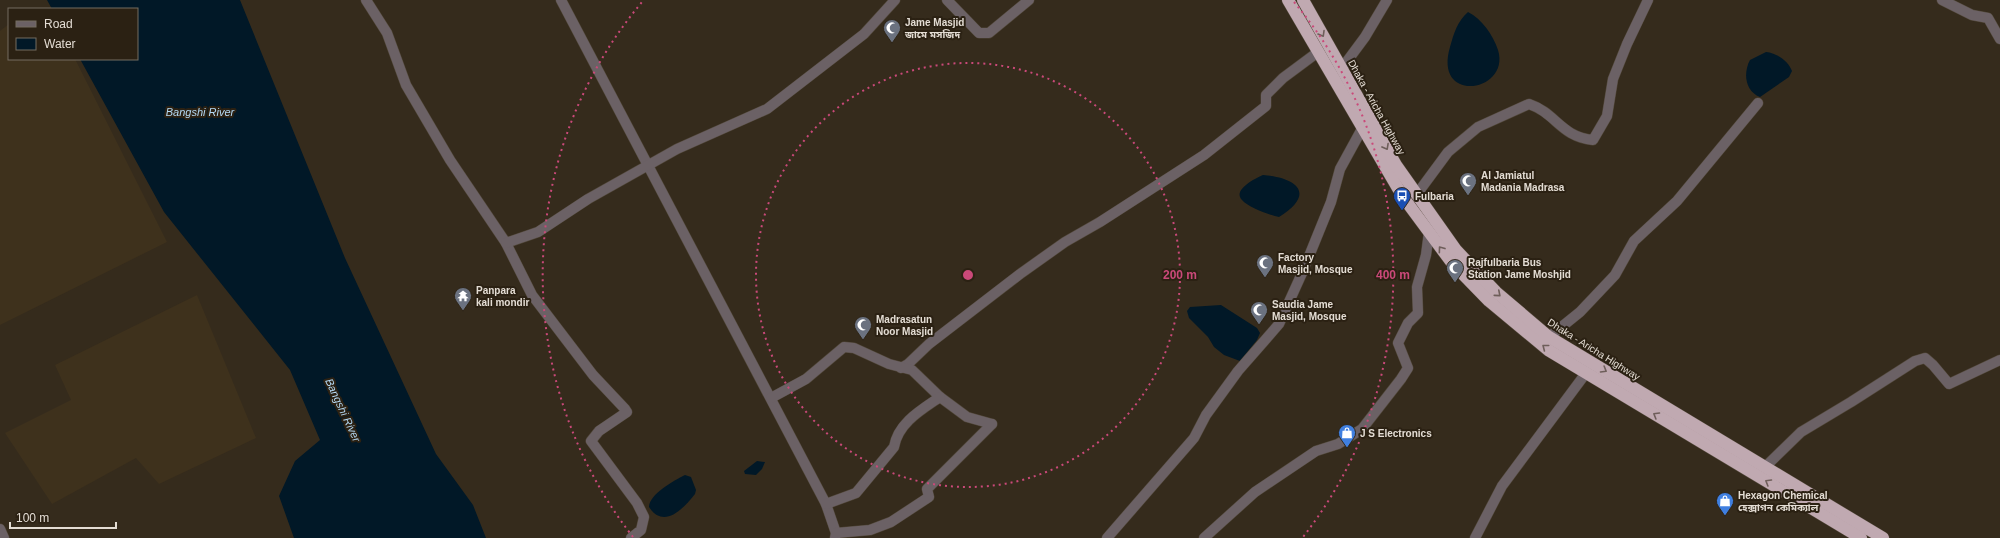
<svg xmlns="http://www.w3.org/2000/svg" width="2000" height="538" viewBox="0 0 2000 538" font-family="Helvetica,'Noto Sans Bengali',sans-serif">
<rect width="100%" height="100%" fill="#352b1c"/>
<g fill="#3e311c">
<polygon points="9,24 9,59 75,59 167,242 0,325 0,31"/>
<polygon points="197,295 256,438 159,484 136,458 52,504 5,433 71,400 55,365"/>
</g>
<g fill="#011827">
<polygon points="47,0 240,0 345,258 436,454 473,505 486,538 294,538 279,496 295,461 320,440 290,370 164,212 80,59 137,59 137,9 52,9"/>
<path d="M1468 12C1482 19 1493 35 1498 50 1511 92 1433 105 1450 47 1454 33 1457 22 1468 12Z"/>
<path d="M1766 52C1777 53 1788 61 1792 71L1789 77 1760 97C1745 91 1743 73 1750 60Z"/>
<path d="M1263 175C1298 178 1316 194 1279 217 1269 215 1248 207 1242 200 1232 190 1256 178 1263 175Z"/>
<polygon points="1221,305 1257,328 1260,333 1257,340 1240,361 1224,355 1214,347 1208,337 1189,318 1187,311 1190,307"/>
<polygon points="757,461 765,462 762,469 756,475 745,474 744,471"/>
<path d="M685 475 691 477 696 490 695 494C684 508 664 530 649 507 649 494 675 480 685 475Z"/>
</g>
<g fill="none" stroke-linecap="round" stroke-linejoin="round">
<defs>
<g id="minor">
<polyline points="366,0 387,33 406,85 450,160 506,243 532,295 593,375 625,409 627,412 599,431 591,441 637,503 644,517 641,530 631,538"/>
<polyline points="561,0 826,504 836,533 835,538"/>
<polyline points="947,0 979,33 989,33 1029,0"/>
<polyline points="1942,0 1972,15 1988,18 2000,39"/>
<polyline points="1342,68 1365,37 1387,0"/>
<path d="M1417 194 1448 152 1478 127 1529 104C1556 113 1561 137 1593 140L1607 116 1613 79 1627 44 1648 0"/>
<polyline points="506,243 538,232 588,199 677,149 767,109 864,34 895,0"/>
<polyline points="1549,337 1580,312 1615,275 1634,241 1677,201 1758,103"/>
<polyline points="901,368 908,364 929,344 1020,274 1065,242 1100,222 1204,155 1266,106 1266,95 1283,78 1318,52"/>
<polyline points="771,398 806,379 844,347 854,348 889,364 912,370 940,397 967,417 992,424"/>
<polyline points="1765,467 1801,432 1851,402 1915,361 1925,358 1933,365 1949,384 2000,360"/>
<path d="M826 504 856 493 894 447C898 423 921 410 940 397"/>
<polyline points="0,529 4,538"/>
<polyline points="836,533 870,530 891,522 929,497 927,489 992,424"/>
<polyline points="1107,538 1194,438 1206,415 1238,371 1279,324 1303,271 1331,202 1340,169 1363,127"/>
<polyline points="1204,538 1255,492 1316,451 1338,444 1362,429 1401,379 1408,368 1398,343 1408,323 1418,313 1417,287 1426,255 1429,232"/>
<polyline points="1475,538 1502,486 1586,373"/>
</g>
<g id="highway">
<polyline points="1288,0 1403,197 1452,263 1489,301 1548,350 1861,538"/>
<polyline points="1303,0 1396,165 1456,250 1496,292 1549,337 1883,538"/>
</g>
</defs>
<use href="#minor" stroke="#514739" stroke-width="11"/>
<use href="#highway" stroke="#514739" stroke-width="13"/>
<use href="#minor" stroke="#6b6165" stroke-width="10"/>
<use href="#highway" stroke="#c0a9b1" stroke-width="12"/>
</g>
<defs><path id="oneway-chevron" d="M-2-3.5L2.5 0L-2 3.5" fill="none" stroke-width="1.6" stroke-linecap="round" stroke-linejoin="round"/></defs>
<g stroke="#6e5e5a">
<use href="#oneway-chevron" transform="translate(1322 34) rotate(60)"/>
<use href="#oneway-chevron" transform="translate(1386 147) rotate(61)"/>
<use href="#oneway-chevron" transform="translate(1441 249) rotate(-126)"/>
<use href="#oneway-chevron" transform="translate(1498 294) rotate(41)"/>
<use href="#oneway-chevron" transform="translate(1545 347) rotate(-142)"/>
<use href="#oneway-chevron" transform="translate(1604 370) rotate(31)"/>
<use href="#oneway-chevron" transform="translate(1656 415) rotate(-149)"/>
<use href="#oneway-chevron" transform="translate(1768 482) rotate(-149)"/>
</g>
<g fill="none" stroke="#ca4979" stroke-width="2" stroke-dasharray="2 4">
<circle cx="968" cy="275" r="212"/>
<path d="M633 537A425 425 0 0 1 642 2M1294 2A425 425 0 0 1 1303 537"/>
</g>
<defs>
<symbol id="mosque-pin" viewBox="-11 -11 22 30"><path d="M0 17L-7.5 6A9.5 9.5 0 1 1 7.5 6Z" fill="#6b7280" stroke="#2b2113"/><path d="M3.5-4.9A6 6 0 1 0 3.5 4.9A5 5 0 1 1 3.5-4.9Z" fill="#fff"/></symbol>
<symbol id="bus-pin" viewBox="-11 -11 22 30"><path d="M0 17L-7.5 6A9.5 9.5 0 1 1 7.5 6Z" fill="#1a4fb4" stroke="#2b2113"/><path d="M-5-6H5V4H4V6H2V4H-2V6H-4V4H-5ZM-3.5-4V0h7V-4ZM-3.5 1.2v1.5H-2V1.2ZM2 1.2v1.5H3.5V1.2Z" fill="#fff"/></symbol>
<symbol id="temple-pin" viewBox="-11 -11 22 30"><path d="M0 17L-7.5 6A9.5 9.5 0 1 1 7.5 6Z" fill="#6b7280" stroke="#2b2113"/><path d="M0-6L5-2H3V0L6.5 2.5H4V6H1.5V3h-3V6H-4V2.5H-6.5L-3 0V-2H-5Z" fill="#fff"/></symbol>
<symbol id="shop-pin" viewBox="-11 -11 22 30"><path d="M0 17L-7.5 6A9.5 9.5 0 1 1 7.5 6Z" fill="#3f7fe0" stroke="#2b2113"/><path d="M-5-2.5h2.3a2.7 3.5 0 0 1 5.4 0H5L5.5 6h-11ZM-1.5-2.5h3a1.5 2.3 0 0 0-3 0Z" fill="#fff"/></symbol>
</defs>
<g fill-rule="evenodd">
<use href="#mosque-pin" x="882" y="18" width="20" height="27"/>
<use href="#mosque-pin" x="1458" y="171" width="20" height="27"/>
<use href="#bus-pin" x="1392" y="186" width="20" height="27"/>
<use href="#mosque-pin" x="1255" y="253" width="20" height="27"/>
<use href="#mosque-pin" x="1445" y="258" width="20" height="27"/>
<use href="#temple-pin" x="453" y="286" width="20" height="27"/>
<use href="#mosque-pin" x="1249" y="300" width="20" height="27"/>
<use href="#mosque-pin" x="853" y="315" width="20" height="27"/>
<use href="#shop-pin" x="1337" y="423" width="20" height="27"/>
<use href="#shop-pin" x="1715" y="491" width="20" height="27"/>
</g>
<g text-anchor="middle" stroke-width="4" stroke-linejoin="round" paint-order="stroke">
<g font-size="10" font-weight="bold" fill="#e4ddd4" stroke="#2b2113" text-anchor="start">
<text x="905" y="26">Jame Masjid<tspan x="905" dy="12">জামে মসজিদ</tspan></text>
<text x="1481" y="179">Al Jamiatul<tspan x="1481" dy="12">Madania Madrasa</tspan></text>
<text x="1415" y="200">Fulbaria</text>
<text x="1278" y="261">Factory<tspan x="1278" dy="12">Masjid, Mosque</tspan></text>
<text x="1468" y="266">Rajfulbaria Bus<tspan x="1468" dy="12">Station Jame Moshjid</tspan></text>
<text x="476" y="294">Panpara<tspan x="476" dy="12">kali mondir</tspan></text>
<text x="1272" y="308">Saudia Jame<tspan x="1272" dy="12">Masjid, Mosque</tspan></text>
<text x="876" y="323">Madrasatun<tspan x="876" dy="12">Noor Masjid</tspan></text>
<text x="1360" y="437">J S Electronics</text>
<text x="1738" y="499">Hexagon Chemical<tspan x="1738" dy="12">হেক্সাগন কেমিক্যাল</tspan></text>
</g>
<g font-size="10" fill="#e4ddd4" stroke="#2b2113">
<text transform="translate(1377 107) rotate(61)" y="4">Dhaka - Aricha Highway</text>
<text transform="translate(1594 349) rotate(32)" y="4">Dhaka - Aricha Highway</text>
</g>
<g font-size="11" font-style="italic" fill="#b4d9f4" stroke="#2b2113">
<text x="200" y="116">Bangshi River</text>
<text transform="translate(343 410) rotate(65)" y="4">Bangshi River</text>
</g>
</g>
<circle cx="968" cy="275" r="6" fill="#ca4979" stroke="#2b2113" stroke-width="2"/>
<g font-size="12" text-anchor="middle" font-weight="bold" fill="#ca4979" stroke="#2b2113" stroke-width="4" stroke-linejoin="round" paint-order="stroke">
<text x="1180" y="279">200 m</text>
<text x="1393" y="279">400 m</text>
</g>
<rect x="8" y="8" width="130" height="52" fill="#2b2113" stroke="#756c60"/>
<rect x="16" y="21" width="20" height="6" fill="#6b6165" stroke="#756c60"/>
<text x="44" y="28" font-size="12" fill="#e4ddd4">Road</text>
<rect x="16" y="38" width="20" height="12" fill="#011827" stroke="#756c60"/>
<text x="44" y="48" font-size="12" fill="#e4ddd4">Water</text>
<path d="M10 522v6h106v-6" fill="none" stroke="#e4ddd4" stroke-width="2"/>
<text x="16" y="522" font-size="12" fill="#e4ddd4" stroke="#2b2113" stroke-width="3" paint-order="stroke">100 m</text>
</svg>
